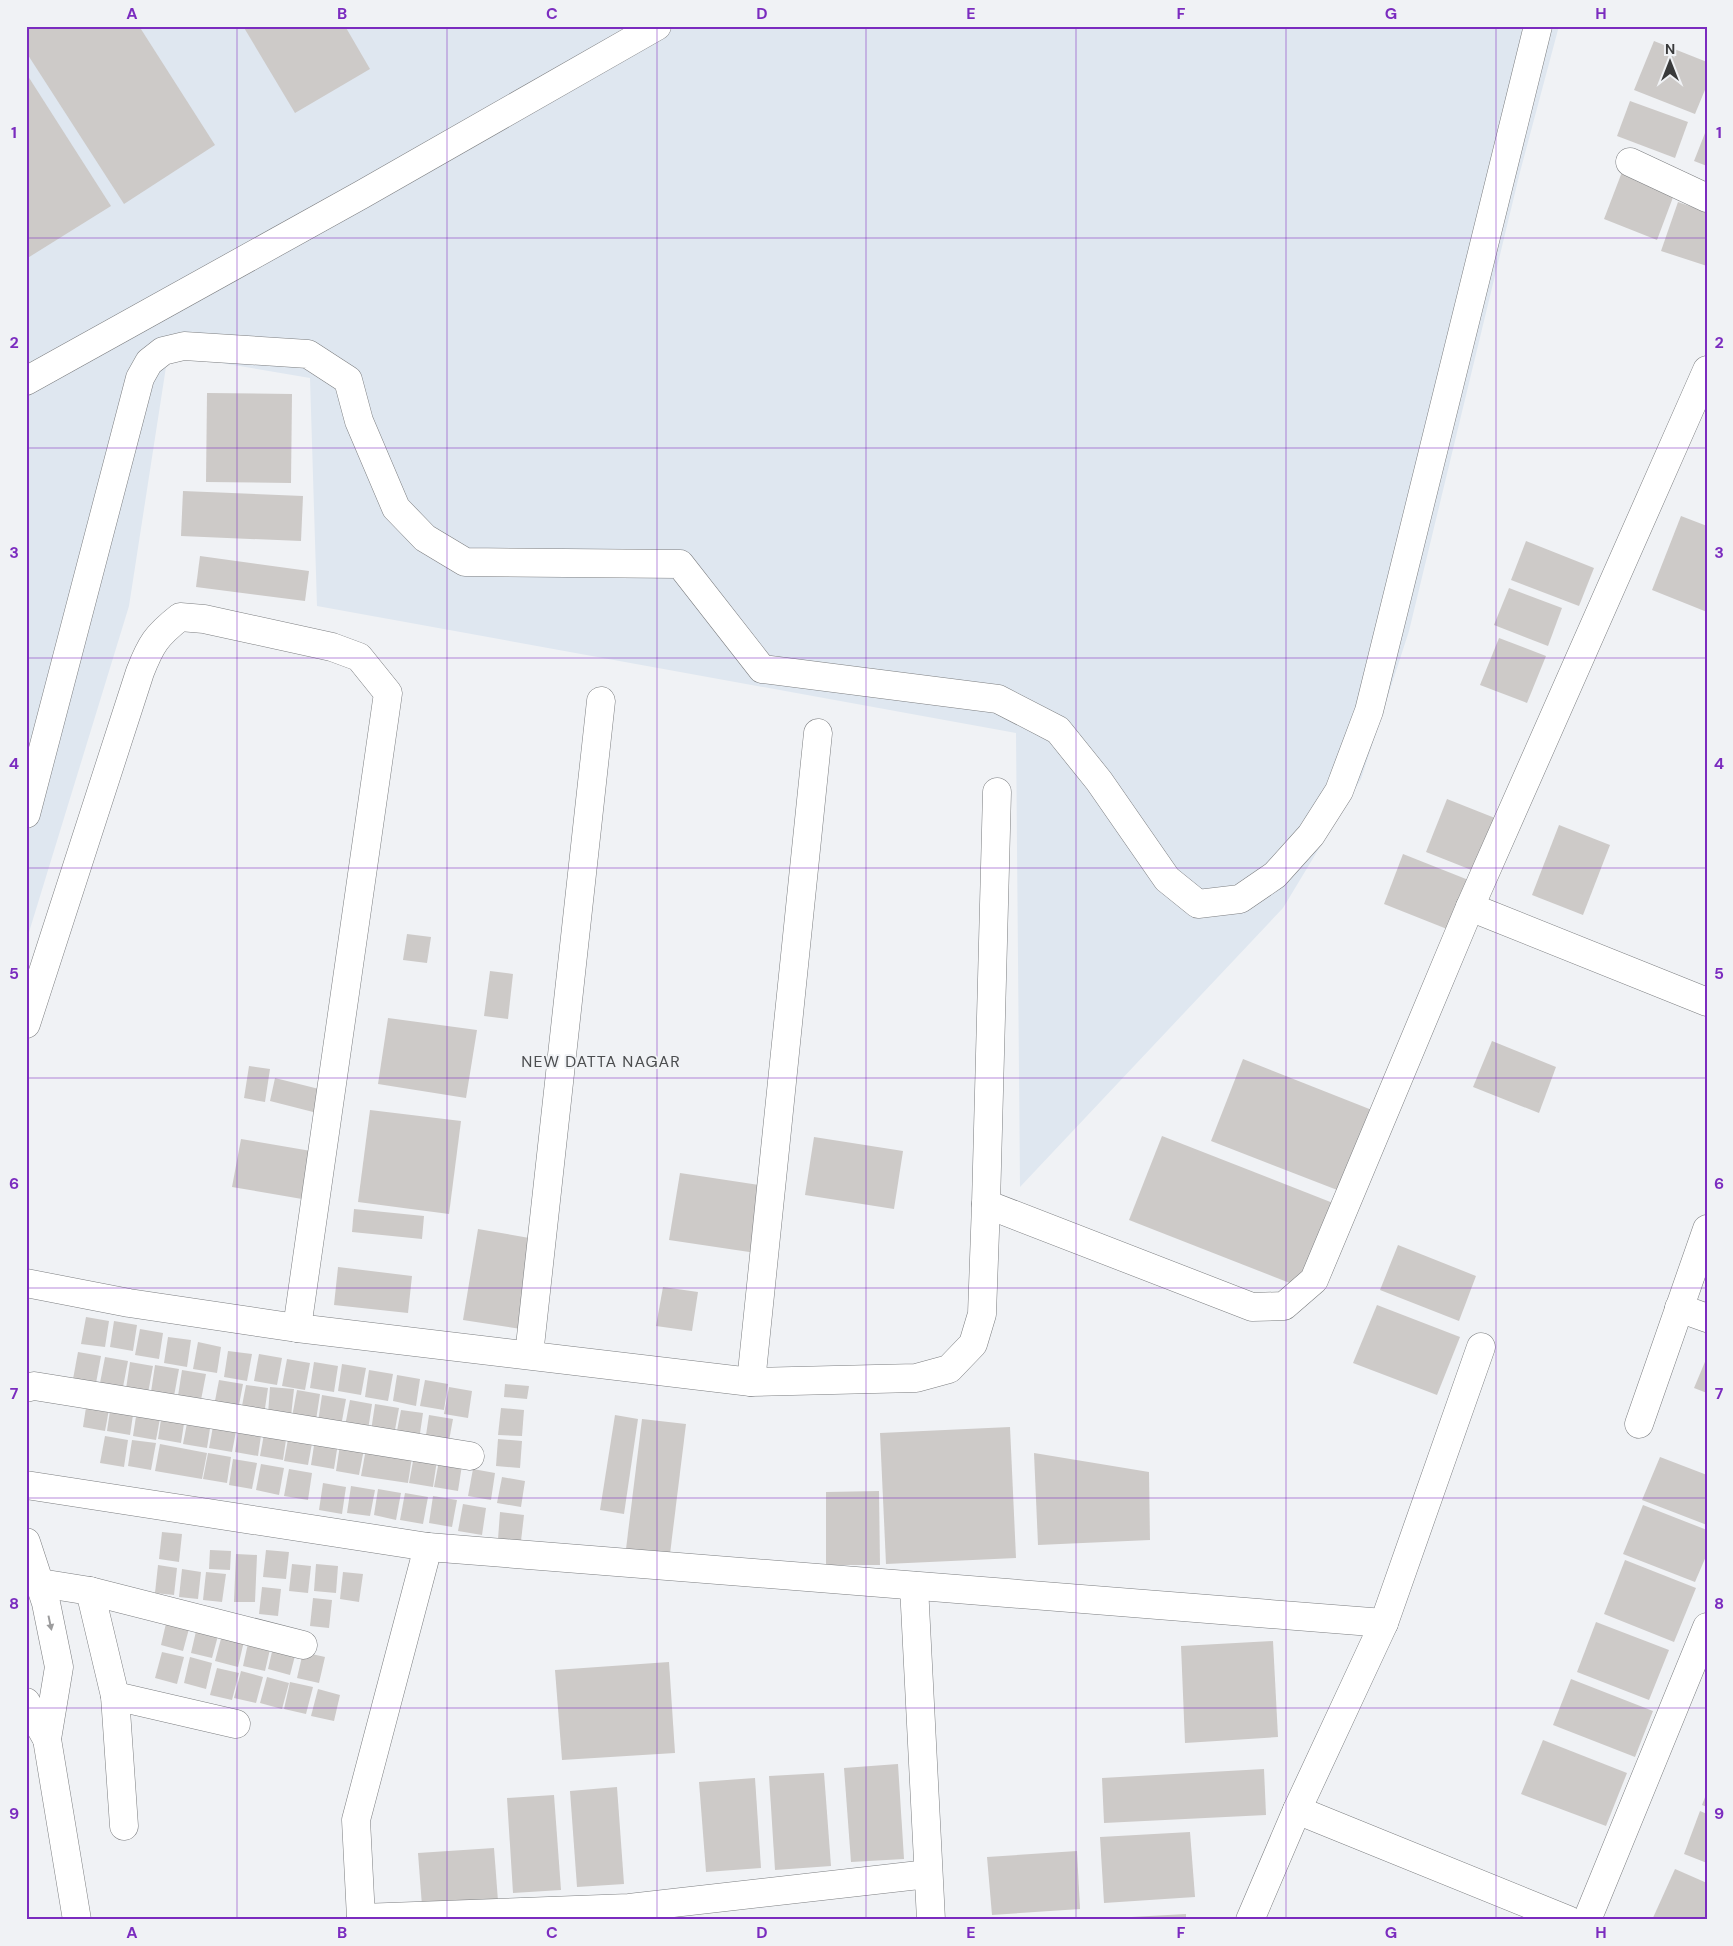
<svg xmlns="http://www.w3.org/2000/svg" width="1733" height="1946" viewBox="0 0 1733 1946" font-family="'DM Sans',sans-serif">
<rect width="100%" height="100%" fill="#f0f2f5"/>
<polygon fill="#dfe7f0" points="26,26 1559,26 1520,172 1409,631 1361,779 1283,908 1020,1187 1016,733 317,606 310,378 168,354 129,606 26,942"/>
<g fill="#cdcac8">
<polygon points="26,26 139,26 215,145 124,204 26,52"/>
<polygon points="243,26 345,26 370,69 295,113"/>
<polygon points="1654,41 1707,62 1707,85 1695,114 1634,90"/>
<polygon points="26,73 111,206 26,259"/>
<polygon points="1630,101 1688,122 1675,158 1617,136"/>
<polygon points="1707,128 1707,166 1694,161"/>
<polygon points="1622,172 1675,192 1657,240 1604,219"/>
<polygon points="1678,202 1707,212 1707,266 1661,251"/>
<polygon points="207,393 292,394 291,483 206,482"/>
<polygon points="183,491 303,496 301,541 181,536"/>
<polygon points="1681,516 1707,526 1707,612 1652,590"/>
<polygon points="1526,541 1594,568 1579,606 1511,580"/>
<polygon points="200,556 309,571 305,601 196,587"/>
<polygon points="1509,588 1562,608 1548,646 1494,625"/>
<polygon points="1499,638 1546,656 1527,703 1480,685"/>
<polygon points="1447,799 1505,822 1484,875 1426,852"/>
<polygon points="1559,825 1610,845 1583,915 1532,895"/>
<polygon points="1403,854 1471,881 1452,931 1384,904"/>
<polygon points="407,934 431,937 427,963 403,960"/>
<polygon points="490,971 513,974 508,1019 484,1016"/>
<polygon points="388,1018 477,1030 466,1098 378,1084"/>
<polygon points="1492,1041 1556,1067 1539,1113 1473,1087"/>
<polygon points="1243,1059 1377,1112 1345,1193 1211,1141"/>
<polygon points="249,1066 270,1069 265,1102 244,1098"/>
<polygon points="275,1078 327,1091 321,1114 270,1101"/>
<polygon points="370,1110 461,1121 449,1214 358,1202"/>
<polygon points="1162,1136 1333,1203 1300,1287 1129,1220"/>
<polygon points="814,1137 903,1151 894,1209 805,1195"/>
<polygon points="241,1139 311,1151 302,1199 232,1187"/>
<polygon points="680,1173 766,1186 756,1253 669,1240"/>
<polygon points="354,1209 424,1216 422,1239 352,1232"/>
<polygon points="478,1229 535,1239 521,1329 463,1320"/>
<polygon points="1398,1245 1476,1276 1459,1321 1380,1290"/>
<polygon points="338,1267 412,1276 408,1313 334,1305"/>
<polygon points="663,1287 698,1292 692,1331 656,1326"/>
<polygon points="1377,1305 1460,1337 1437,1395 1353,1363"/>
<polygon points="86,1317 109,1321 105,1347 81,1344"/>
<polygon points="114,1321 137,1325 133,1351 110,1347"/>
<polygon points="140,1329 163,1333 159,1359 135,1355"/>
<polygon points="168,1337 191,1340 187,1367 164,1363"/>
<polygon points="198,1342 221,1347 217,1373 193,1369"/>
<polygon points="228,1351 252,1354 247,1381 224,1377"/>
<polygon points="78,1352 101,1356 96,1383 73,1379"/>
<polygon points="259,1354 282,1358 277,1385 254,1381"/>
<polygon points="105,1357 128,1361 123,1387 100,1383"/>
<polygon points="1707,1357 1707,1393 1694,1388"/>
<polygon points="287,1359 310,1363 305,1390 282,1386"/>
<polygon points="130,1362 153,1366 148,1393 126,1389"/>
<polygon points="314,1362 338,1366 334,1392 310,1388"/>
<polygon points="342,1364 366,1368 361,1395 338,1391"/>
<polygon points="155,1365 179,1369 174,1396 151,1392"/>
<polygon points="182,1370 206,1374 201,1400 178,1396"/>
<polygon points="369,1370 393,1374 388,1401 365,1397"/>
<polygon points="397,1375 420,1379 416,1406 393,1401"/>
<polygon points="219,1380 243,1384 238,1410 214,1406"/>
<polygon points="425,1380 448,1384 444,1410 420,1406"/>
<polygon points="505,1384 529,1386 527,1399 504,1397"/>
<polygon points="246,1385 268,1388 264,1415 241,1411"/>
<polygon points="270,1387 294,1389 291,1416 268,1414"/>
<polygon points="449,1387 472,1391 468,1418 444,1414"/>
<polygon points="297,1390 320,1394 316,1420 292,1417"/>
<polygon points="322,1395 346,1399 341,1426 318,1422"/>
<polygon points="350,1400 372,1404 368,1430 345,1426"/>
<polygon points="87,1401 110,1404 105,1431 83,1427"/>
<polygon points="111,1404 134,1408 130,1435 107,1431"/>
<polygon points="375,1404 399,1408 394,1435 371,1431"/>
<polygon points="501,1408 524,1410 522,1436 498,1435"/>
<polygon points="137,1410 161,1413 156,1440 133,1436"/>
<polygon points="401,1410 423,1413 419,1440 396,1436"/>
<polygon points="162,1413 185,1417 181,1443 158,1439"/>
<polygon points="429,1415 453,1419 448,1446 425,1442"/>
<polygon points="615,1415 638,1419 624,1514 600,1510"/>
<polygon points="188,1418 211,1422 207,1448 183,1444"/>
<polygon points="642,1419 686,1424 670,1554 626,1549"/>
<polygon points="214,1421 237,1426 232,1452 209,1448"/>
<polygon points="239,1425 262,1429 258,1456 235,1452"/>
<polygon points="1010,1427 1016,1558 886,1564 880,1433"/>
<polygon points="265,1429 287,1433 283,1460 260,1456"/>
<polygon points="289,1434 313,1438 308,1465 284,1461"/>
<polygon points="105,1436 128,1440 124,1467 100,1463"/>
<polygon points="315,1439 338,1443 334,1469 311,1465"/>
<polygon points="498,1439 522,1441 520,1468 496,1466"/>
<polygon points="132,1440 156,1443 151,1470 128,1466"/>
<polygon points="160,1444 207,1453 202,1479 155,1471"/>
<polygon points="340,1445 364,1449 359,1475 336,1471"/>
<polygon points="366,1449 412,1457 408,1483 361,1476"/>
<polygon points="208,1453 231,1457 227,1483 203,1479"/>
<polygon points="1034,1453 1149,1472 1150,1540 1038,1545"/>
<polygon points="414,1456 437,1460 433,1487 409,1483"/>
<polygon points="1660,1457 1707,1475 1707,1525 1642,1500"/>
<polygon points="233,1459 257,1463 252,1489 229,1485"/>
<polygon points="439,1461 462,1465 458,1491 434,1487"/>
<polygon points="261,1464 284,1468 279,1495 256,1490"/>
<polygon points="289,1469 312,1473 308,1500 284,1496"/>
<polygon points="473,1469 495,1473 491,1500 468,1496"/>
<polygon points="502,1477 525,1481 521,1507 497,1503"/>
<polygon points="323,1483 346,1487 342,1514 319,1510"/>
<polygon points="351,1486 375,1490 370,1516 347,1513"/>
<polygon points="378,1489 401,1493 396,1520 374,1515"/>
<polygon points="879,1491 880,1565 826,1565 826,1492"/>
<polygon points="405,1493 428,1497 423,1524 400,1520"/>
<polygon points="433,1496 457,1500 452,1527 429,1523"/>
<polygon points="463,1504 486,1508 482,1535 458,1531"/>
<polygon points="1643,1505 1707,1530 1707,1554 1695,1582 1623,1554"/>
<polygon points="500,1512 524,1515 521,1541 498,1539"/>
<polygon points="162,1532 182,1534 179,1562 159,1559"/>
<polygon points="210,1550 231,1551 230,1570 209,1569"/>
<polygon points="266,1550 289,1552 286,1579 263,1577"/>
<polygon points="236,1554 257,1555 255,1602 234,1602"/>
<polygon points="1625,1560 1696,1588 1674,1642 1604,1614"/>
<polygon points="292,1564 311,1566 308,1593 289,1591"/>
<polygon points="316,1564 338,1566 336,1593 314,1591"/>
<polygon points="158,1565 177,1568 174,1595 155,1593"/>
<polygon points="182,1569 201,1572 198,1599 179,1597"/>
<polygon points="206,1572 226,1574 222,1602 203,1600"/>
<polygon points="343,1572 363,1574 359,1602 340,1599"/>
<polygon points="262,1587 281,1589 278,1616 259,1614"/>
<polygon points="313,1598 332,1600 329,1628 310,1626"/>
<polygon points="167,1619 190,1625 183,1651 161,1645"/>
<polygon points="1596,1622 1669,1650 1649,1700 1577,1672"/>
<polygon points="197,1627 219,1632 212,1658 191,1653"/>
<polygon points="222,1635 244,1641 238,1667 215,1661"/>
<polygon points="249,1639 271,1645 265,1671 243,1666"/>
<polygon points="1273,1641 1278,1737 1185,1743 1181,1646"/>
<polygon points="274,1643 297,1648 290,1675 268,1669"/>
<polygon points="162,1652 184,1657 177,1684 155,1678"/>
<polygon points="303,1652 325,1657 319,1683 297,1678"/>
<polygon points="190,1657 212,1663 206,1689 184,1683"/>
<polygon points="669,1662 675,1753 562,1760 555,1670"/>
<polygon points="217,1668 239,1673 232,1700 210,1695"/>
<polygon points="241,1671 263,1677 256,1703 234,1698"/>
<polygon points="267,1677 289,1683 282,1709 260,1703"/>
<polygon points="1571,1679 1653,1711 1635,1757 1553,1725"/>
<polygon points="290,1682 313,1687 306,1714 284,1709"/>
<polygon points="318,1689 340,1695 334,1721 311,1716"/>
<polygon points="1543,1740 1627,1773 1606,1826 1521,1794"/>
<polygon points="898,1764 904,1859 851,1862 844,1768"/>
<polygon points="1264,1769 1266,1815 1104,1823 1102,1778"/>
<polygon points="824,1773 831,1866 775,1870 769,1776"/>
<polygon points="755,1778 761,1868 706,1872 699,1782"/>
<polygon points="617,1787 624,1884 577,1887 570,1791"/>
<polygon points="1707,1792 1707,1807 1702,1805"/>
<polygon points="554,1795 561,1890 513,1893 507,1798"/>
<polygon points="1700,1811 1707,1814 1707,1863 1684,1854"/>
<polygon points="1190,1832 1195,1897 1104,1903 1100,1837"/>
<polygon points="494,1848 498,1901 422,1906 418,1853"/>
<polygon points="1077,1851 1080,1909 992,1915 987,1857"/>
<polygon points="1675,1869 1707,1883 1707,1920 1652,1920"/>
<polygon points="1186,1914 1186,1920 1113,1920 1113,1918"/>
</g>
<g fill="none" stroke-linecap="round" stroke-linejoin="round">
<defs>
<g id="minor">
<polyline points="1630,162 1707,198"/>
<polyline points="26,381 361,195 657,26"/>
<polyline points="26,814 140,378 149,362 163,351 184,346 308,354 348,380 359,421 396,508 425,538 465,562 680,564 762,669 998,699 1058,730 1099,781 1167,879 1198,904 1240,899 1275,875 1311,835 1339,791 1369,711 1538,26"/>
<polyline points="1470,907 1707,1002"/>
<path d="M26 1024 140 672C151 644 156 636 180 617L204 619 332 647 359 657 388 693 297 1328"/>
<polyline points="986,1204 997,792"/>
<polyline points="26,1283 129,1303 297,1328 751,1382 916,1378 949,1369 973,1344 982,1314 986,1204 1252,1307 1284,1306 1314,1280 1470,907 1707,370"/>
<polyline points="1679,1308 1707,1318"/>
<polyline points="529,1355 601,701"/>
<polyline points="751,1382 818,733"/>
<polyline points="26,1388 34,1386 470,1456"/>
<polyline points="1639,1424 1707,1229"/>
<polyline points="26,1485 428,1547 1384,1623"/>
<polyline points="40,1583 90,1591 303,1645"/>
<polyline points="914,1586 931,1920"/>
<polyline points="90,1591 115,1696 124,1826"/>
<polyline points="115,1696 236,1724"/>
<polyline points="1297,1810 1568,1920"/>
<polyline points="361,1918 356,1820 428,1547"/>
<polyline points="361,1920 361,1918 629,1908 928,1874"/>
<polyline points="1250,1920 1297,1810 1384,1623 1481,1347"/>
<polyline points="1587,1920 1707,1627"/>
</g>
<g id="major">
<polyline points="26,1542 46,1603 59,1667 47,1739 77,1920"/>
<polyline points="26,1702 47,1739"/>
</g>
</defs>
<use href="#minor" stroke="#7c7e80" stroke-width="29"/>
<use href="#major" stroke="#7c7e80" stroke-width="29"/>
<use href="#minor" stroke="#fff" stroke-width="28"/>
<use href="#major" stroke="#fff" stroke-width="28"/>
</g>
<defs><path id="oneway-solid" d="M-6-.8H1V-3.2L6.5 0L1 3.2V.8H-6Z" transform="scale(1.25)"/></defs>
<use fill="#9c9c9d" href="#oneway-solid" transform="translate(50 1623) rotate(78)"/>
<path fill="none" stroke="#7b2cbf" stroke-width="1" stroke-opacity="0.55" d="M237 26V1920M447 26V1920M657 26V1920M866 26V1920M1076 26V1920M1286 26V1920M1496 26V1920M26 238H1707M26 448H1707M26 658H1707M26 868H1707M26 1078H1707M26 1288H1707M26 1498H1707M26 1708H1707"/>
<g text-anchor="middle" stroke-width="4" stroke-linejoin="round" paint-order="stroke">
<g font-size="16" letter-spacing="1" fill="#4b4d4f" stroke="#f0f2f5">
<text x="601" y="1067">NEW DATTA NAGAR</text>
</g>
</g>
<rect width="1733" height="1946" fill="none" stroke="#f0f2f5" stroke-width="55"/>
<g transform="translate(1670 62)" stroke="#f0f2f5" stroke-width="4" paint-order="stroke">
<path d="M0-4L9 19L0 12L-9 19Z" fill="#393a3b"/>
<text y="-8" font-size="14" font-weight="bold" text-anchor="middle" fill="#393a3b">N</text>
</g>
<rect x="28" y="28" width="1678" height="1890" fill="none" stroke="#7b2cbf" stroke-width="2"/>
<g font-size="16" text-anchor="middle" font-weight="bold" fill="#7b2cbf">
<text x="132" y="19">A</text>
<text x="342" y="19">B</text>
<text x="552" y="19">C</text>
<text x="762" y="19">D</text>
<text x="971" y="19">E</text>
<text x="1181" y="19">F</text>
<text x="1391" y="19">G</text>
<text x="1601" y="19">H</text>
<text x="14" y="138">1</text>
<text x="1719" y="138">1</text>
<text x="14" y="348">2</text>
<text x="1719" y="348">2</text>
<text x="14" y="558">3</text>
<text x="1719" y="558">3</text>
<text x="14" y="769">4</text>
<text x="1719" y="769">4</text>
<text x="14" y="979">5</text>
<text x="1719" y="979">5</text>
<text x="14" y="1189">6</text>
<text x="1719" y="1189">6</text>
<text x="14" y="1399">7</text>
<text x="1719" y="1399">7</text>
<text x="14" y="1609">8</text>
<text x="1719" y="1609">8</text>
<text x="14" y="1819">9</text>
<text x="1719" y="1819">9</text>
<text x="132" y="1938">A</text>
<text x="342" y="1938">B</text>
<text x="552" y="1938">C</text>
<text x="762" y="1938">D</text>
<text x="971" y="1938">E</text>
<text x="1181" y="1938">F</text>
<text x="1391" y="1938">G</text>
<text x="1601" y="1938">H</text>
</g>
</svg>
